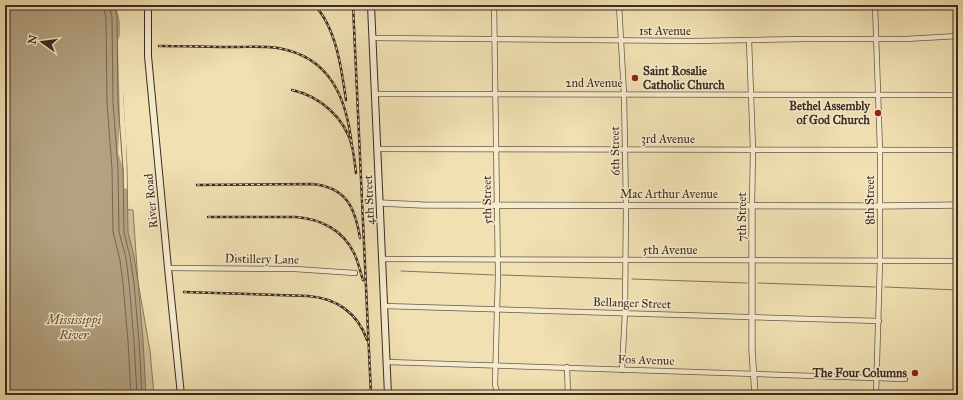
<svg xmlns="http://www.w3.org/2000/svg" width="963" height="400" viewBox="0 0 963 400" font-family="'IM FELL Great Primer',serif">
<rect width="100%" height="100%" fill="#f0e0b2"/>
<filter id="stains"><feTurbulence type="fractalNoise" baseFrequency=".005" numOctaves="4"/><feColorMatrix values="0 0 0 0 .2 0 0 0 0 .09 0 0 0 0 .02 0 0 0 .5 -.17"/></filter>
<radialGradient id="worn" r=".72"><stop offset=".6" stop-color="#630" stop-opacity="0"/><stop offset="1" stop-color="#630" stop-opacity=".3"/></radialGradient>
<polygon fill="#d2c199" stroke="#88765d" points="121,209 133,210 138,282 150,351 154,395 140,395"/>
<polygon fill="#b3a281" stroke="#84725b" points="5,5 118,5 121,15 121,65 127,168 128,232 134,256 138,282 143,340 146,395 5,395"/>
<polygon fill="#f0e0b2" points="116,5 120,5 123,15 123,94 126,140 127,189 124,188 124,170 118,153 120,113 118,48 117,43 120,35 120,21"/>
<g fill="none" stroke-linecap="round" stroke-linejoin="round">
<g stroke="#786651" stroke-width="1">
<polyline points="103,5 106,18 107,103 112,169 113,232 120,260 123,284 128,341 131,395"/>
<polyline points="109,5 112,17 113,103 118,169 119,232 126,258 129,283 134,341 137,395"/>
<polyline points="114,5 117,16 118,103 123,169 124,232 130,257 134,283 139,341 142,395"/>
</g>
<g stroke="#84725b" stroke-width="1">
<polyline points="401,271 494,275"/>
<polyline points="502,275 622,279"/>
<polyline points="632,279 747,283"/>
<polyline points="758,283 875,287"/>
<polyline points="885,287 958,290"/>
</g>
<defs>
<g id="minor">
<polyline points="494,5 498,274 495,385 498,395"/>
<polyline points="619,5 624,94 626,205 625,312 622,370"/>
<polyline points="875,5 880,150 880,261 876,395"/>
<polyline points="372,38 693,41 806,39 905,39 958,36"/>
<polyline points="749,40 753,149 752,205"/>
<polyline points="375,94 958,95"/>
<polyline points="378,149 958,150"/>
<polyline points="382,259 958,261"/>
<polyline points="168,268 295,269 355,273"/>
<polyline points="384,306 879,321"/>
<polyline points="387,362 905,379"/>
<polyline points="567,367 568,395"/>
</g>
<g id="tertiary">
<polyline points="380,203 422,205 880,206 958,205"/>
<polyline points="752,205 752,350 755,395"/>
</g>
<g id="secondary">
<polyline points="148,5 148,56 168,268 181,395"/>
<polyline points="371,5 388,395"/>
</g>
</defs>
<use href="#minor" stroke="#6a5845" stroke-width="6"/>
<use href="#tertiary" stroke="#6a5845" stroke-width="7"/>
<use href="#secondary" stroke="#3d2b21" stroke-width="8"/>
<use href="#minor" stroke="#f5ebcd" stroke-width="4.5"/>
<use href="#tertiary" stroke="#f5ebcd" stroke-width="5.5"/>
<use href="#secondary" stroke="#f5ebcd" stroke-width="6"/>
<defs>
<g id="rail">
<path d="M314 5C336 26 342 71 346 100"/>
<polyline points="353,5 371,395"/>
<path d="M159 46C185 46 210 47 236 47 250 47 264 46 278 48 331 57 347 99 352 147"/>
<path d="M292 90C320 96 345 118 352 146 354 155 355 164 356 173"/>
<path d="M197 185 312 184C346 187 355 207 360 238"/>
<path d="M208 217H296C321 219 343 230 354 253 358 261 360 271 363 280"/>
<path d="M184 292 308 296C336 298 358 313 367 340"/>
</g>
</defs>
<use href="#rail" stroke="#3d2b21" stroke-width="2.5"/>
<use href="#rail" stroke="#f5ebcd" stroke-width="1" stroke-dasharray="3" stroke-linecap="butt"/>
</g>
<g fill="#8f2418" stroke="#f5ebcd" stroke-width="1.5">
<circle cx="635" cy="78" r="4"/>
<circle cx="878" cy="113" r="4"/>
<circle cx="915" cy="373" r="4"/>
</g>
<g text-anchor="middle" stroke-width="3" stroke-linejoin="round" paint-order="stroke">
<g font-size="12" fill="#3d2b21" stroke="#f5ebcd">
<text x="665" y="35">1st Avenue</text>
<text x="594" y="87">2nd Avenue</text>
<text x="668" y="143">3rd Avenue</text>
<text transform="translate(615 151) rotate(-91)" y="4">6th Street</text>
<text x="669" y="198">Mac Arthur Avenue</text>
<text transform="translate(369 200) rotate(-93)" y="4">4th Street</text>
<text transform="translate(487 200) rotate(-91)" y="4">5th Street</text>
<text transform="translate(870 200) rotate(-90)" y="4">8th Street</text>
<text transform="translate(151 201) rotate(-95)" y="4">River Road</text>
<text transform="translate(742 217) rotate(-90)" y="4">7th Street</text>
<text x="670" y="254">5th Avenue</text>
<text transform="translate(262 259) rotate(1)" y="4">Distillery Lane</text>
<text transform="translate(632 303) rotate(2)" y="4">Bellanger Street</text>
<text transform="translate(646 360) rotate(2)" y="4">Fos Avenue</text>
</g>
<g font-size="12" font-weight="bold" fill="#3d2b21" stroke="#f5ebcd" text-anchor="end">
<text x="643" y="75" text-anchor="start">Saint Rosalie<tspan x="643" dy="14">Catholic Church</tspan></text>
<text x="870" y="110">Bethel Assembly<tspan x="870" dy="14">of God Church</tspan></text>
<text x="907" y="377">The Four Columns</text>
</g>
<g font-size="13" font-style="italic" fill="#604f3e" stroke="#f5ebcd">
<text x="74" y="324">Mississippi<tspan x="74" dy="15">River</tspan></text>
</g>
</g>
<rect width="963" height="400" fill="none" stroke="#f0e0b2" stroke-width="20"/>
<rect x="6" y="6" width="951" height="388" fill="none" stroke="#3d2b21" stroke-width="2"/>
<rect x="10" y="10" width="943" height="380" fill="none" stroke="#3d2b21"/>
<g transform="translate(42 42) rotate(284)" stroke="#f5ebcd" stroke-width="3" paint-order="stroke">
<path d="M0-3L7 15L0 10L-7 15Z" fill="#3d2b21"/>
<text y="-6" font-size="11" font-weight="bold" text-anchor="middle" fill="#3d2b21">N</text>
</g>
<rect width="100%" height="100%" filter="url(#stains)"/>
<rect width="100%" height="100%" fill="url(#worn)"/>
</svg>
